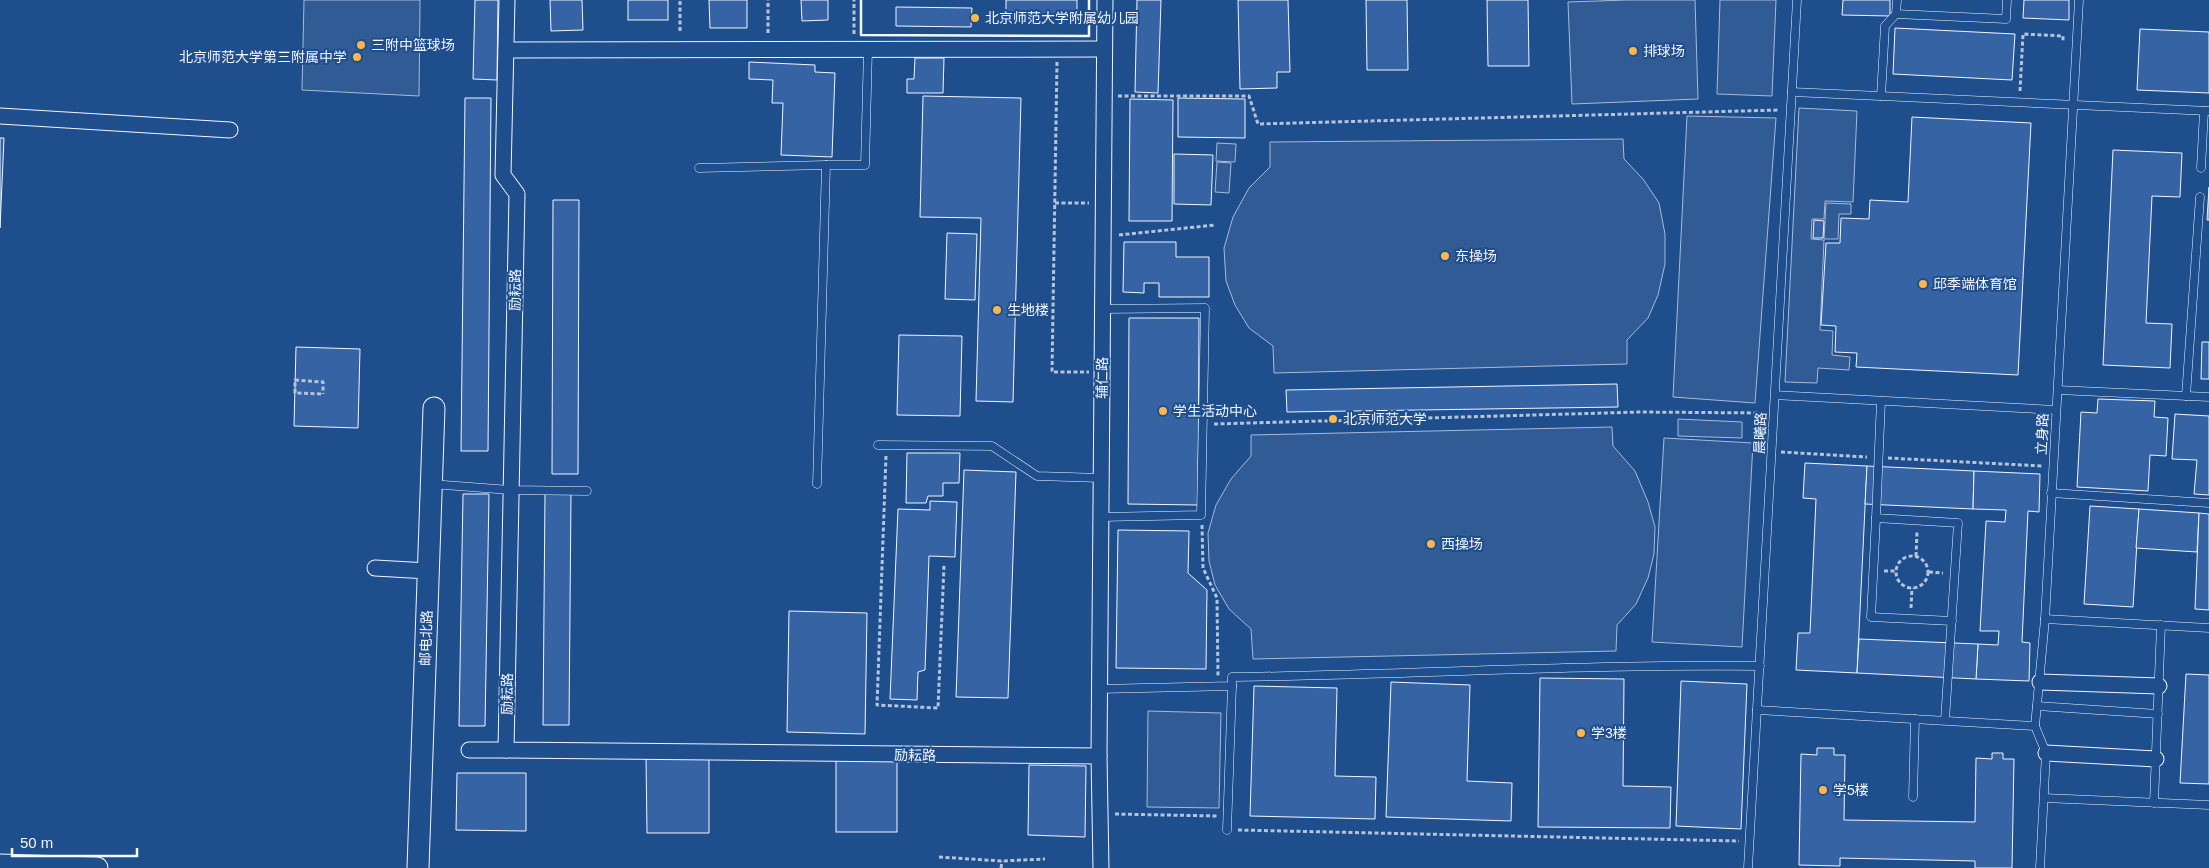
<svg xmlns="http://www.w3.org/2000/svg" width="2209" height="868" viewBox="0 0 2209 868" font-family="Arial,'Noto Sans SC',sans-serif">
<rect width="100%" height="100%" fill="#1f4e8c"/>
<g fill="#305b95" stroke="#a8bbd7">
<polygon points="304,0 420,0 419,96 302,90"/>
<polygon points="1627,0 1695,0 1698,99 1572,104 1568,2"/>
<polygon points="1720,0 1776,0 1772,96 1717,94"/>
<polygon points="1799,108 1857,111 1853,202 1825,201 1824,219 1812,219 1811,239 1824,240 1820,330 1833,331 1832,355 1850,357 1849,370 1818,368 1817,383 1785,382"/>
<polygon points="1687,116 1776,118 1755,403 1673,397"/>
<polygon points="1623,139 1624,159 1643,179 1659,203 1665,234 1665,264 1658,295 1648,318 1627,340 1627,364 1274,373 1273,346 1249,328 1235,305 1226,281 1224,248 1233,217 1249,188 1270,167 1270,142"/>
<polygon points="1217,143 1236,144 1235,162 1216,161"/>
<polygon points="1217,162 1231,163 1229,193 1215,192"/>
<polygon points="1826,203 1851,204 1851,214 1839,214 1838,239 1824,239"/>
<polygon points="1678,419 1742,422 1742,438 1678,436"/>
<polygon points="1612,427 1613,446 1635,471 1648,502 1655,527 1654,554 1648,578 1636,604 1617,625 1616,651 1253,659 1251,629 1229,609 1215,585 1209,561 1208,533 1216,505 1231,479 1251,456 1251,435"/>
<polygon points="1664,438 1753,443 1742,647 1652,642"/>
<polygon points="1148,711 1221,713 1219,808 1147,807"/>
</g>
<g fill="#3563a3" stroke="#f2f6ff">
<polygon points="475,0 498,0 497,80 473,79"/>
<polygon points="550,0 582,0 583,30 551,31"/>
<rect x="628" y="0" width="40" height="20"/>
<polygon points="709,0 747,0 747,28 710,28"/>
<polygon points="801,0 828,0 828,20 802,21"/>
<polygon points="1006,0 1077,0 1077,16 1006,15"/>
<polygon points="1137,0 1161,0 1158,93 1135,92"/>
<polygon points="1238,0 1288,0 1290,72 1277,72 1277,88 1240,89"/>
<polygon points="1366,0 1407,0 1408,70 1367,70"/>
<polygon points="1487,0 1528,0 1529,66 1488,66"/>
<polygon points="1843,0 1890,0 1890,16 1842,15"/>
<polygon points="2024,0 2069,0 2069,20 2023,18"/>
<polygon points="896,7 972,8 971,27 896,26"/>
<polygon points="1895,28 2015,34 2012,80 1893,74"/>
<polygon points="2140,29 2209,32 2209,93 2137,90"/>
<polygon points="915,58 944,58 943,93 907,93 907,79 914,79"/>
<polygon points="749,62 815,65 815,72 835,73 832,157 781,155 783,103 772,103 773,80 749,79"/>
<polygon points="923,96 1021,98 1013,402 976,401 981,218 920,217"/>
<polygon points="465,98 491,98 488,451 461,451"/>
<polygon points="1178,98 1245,99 1245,138 1178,137"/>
<polygon points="1130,99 1173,100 1172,221 1129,221"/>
<polygon points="1912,117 2031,123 2018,375 1856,367 1857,353 1835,352 1836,326 1821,325 1826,243 1840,243 1841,218 1869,219 1870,200 1908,202"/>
<polygon points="0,138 4,138 0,228"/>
<polygon points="2113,150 2182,153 2180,197 2152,196 2146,323 2172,324 2170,368 2103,365"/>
<polygon points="1174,154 1213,155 1211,205 1174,204"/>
<polygon points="2209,187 2209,220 2207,220"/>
<polygon points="553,200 579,200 578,474 552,474"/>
<polygon points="1814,220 1824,221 1823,238 1813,238"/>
<polygon points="947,233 977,234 975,300 945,299"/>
<polygon points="1124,242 1176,242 1176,257 1209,257 1209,297 1159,297 1159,283 1144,283 1144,293 1123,292"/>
<polygon points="1129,318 1199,318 1198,505 1128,504"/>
<polygon points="899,335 962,336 960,416 897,415"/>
<polygon points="2202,342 2209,342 2209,379 2201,379"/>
<polygon points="296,347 360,349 358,428 294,426"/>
<polygon points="1617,384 1618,407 1287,412 1286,390"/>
<polygon points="2098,399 2155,401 2154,417 2168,418 2166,456 2150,455 2148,491 2077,487 2081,412 2097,413"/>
<polygon points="2175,414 2209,416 2209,495 2194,494 2197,460 2172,459"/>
<polygon points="907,453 960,453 959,483 943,483 943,496 928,496 926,503 906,503"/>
<polygon points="1805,463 1867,466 1857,673 1796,670 1798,633 1810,633 1816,499 1803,498"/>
<polygon points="1867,466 1974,471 1973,509 1865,504"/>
<polygon points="964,470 1016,472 1008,698 956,697"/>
<polygon points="1974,471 2040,474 2039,512 2028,511 2022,642 2030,643 2029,681 1976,679 1978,644 1998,645 1999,631 1980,631 1986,521 2005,522 2006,510 1973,509"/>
<polygon points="545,493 571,494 569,725 543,725"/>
<polygon points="463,494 489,494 485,726 459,726"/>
<polygon points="930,501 957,502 955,557 929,556 925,670 918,672 917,700 890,699 898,509 930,510"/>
<polygon points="2090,506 2139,509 2133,607 2084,604"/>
<polygon points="2139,509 2199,513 2197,552 2136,548"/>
<polygon points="2199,513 2209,514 2209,610 2195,609"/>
<polygon points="1118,530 1189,531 1188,573 1207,590 1206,669 1116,668"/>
<polygon points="789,611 867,613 865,734 787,732"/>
<polygon points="1859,639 1978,644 1976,679 1857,673"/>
<polygon points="2186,674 2209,675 2209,784 2180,783"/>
<polygon points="1540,678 1624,679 1623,786 1671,787 1670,828 1538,827"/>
<polygon points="1681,681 1747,684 1741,829 1676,826"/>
<polygon points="1391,682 1470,685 1467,781 1512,783 1511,821 1386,817"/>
<polygon points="1254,686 1337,688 1335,776 1376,777 1375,819 1250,816"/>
<polygon points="1817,748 1834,748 1834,755 1845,755 1844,820 1975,822 1976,758 1992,759 1992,753 2003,753 2003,759 2014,759 2012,868 1975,868 1975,861 1840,858 1840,866 1799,865 1801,754 1817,755"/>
<polygon points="709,756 709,833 647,833 646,757"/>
<rect x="836" y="760" width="61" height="72"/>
<polygon points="1029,765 1086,766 1085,837 1028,835"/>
<polygon points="457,773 526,773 526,831 456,830"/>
</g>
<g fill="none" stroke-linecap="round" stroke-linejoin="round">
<defs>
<g id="lane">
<polyline points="1897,0 1896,14 2006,19 2007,0"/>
<polyline points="1792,92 2209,111"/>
<polyline points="1881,96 1885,26 1896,14"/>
<polyline points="699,168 826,165"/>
<polyline points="2201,168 2204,111"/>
<polyline points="2058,390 2209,397"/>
<polyline points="1775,395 2056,410"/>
<polyline points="2186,396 2200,197"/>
<polyline points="1881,401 1876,518 1958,523 1945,720"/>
<polyline points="878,445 992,446 1037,476 1101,478"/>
<polyline points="431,484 511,490 587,491"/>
<polyline points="817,484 826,165 865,165 868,49"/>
<polyline points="2051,493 2209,503"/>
<polyline points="1101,517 1201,515 1205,308 1103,309"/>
<polyline points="1876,518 1871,617 1952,621"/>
<polyline points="2045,619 2209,628"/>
<path d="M1099 689 1232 686V677C1408 675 1584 664 1760 666"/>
<polyline points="2037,706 2158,714"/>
<polyline points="1757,710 2035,726"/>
<polyline points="1913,797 1915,719"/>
<polyline points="2044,798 2209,805"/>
<polyline points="2154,803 2161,625"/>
<polyline points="1227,830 1232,686"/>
<polyline points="1748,868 1797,0"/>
<polyline points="2040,868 2046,753 2035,726 2045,619 2079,0"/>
</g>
<g id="street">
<polyline points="507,0 503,175 517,194 506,750 1099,756"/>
<polyline points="506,50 1104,49"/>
<polyline points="0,116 230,130"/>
<polyline points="375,568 428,571"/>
<polyline points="2040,682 2159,686"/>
<polyline points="469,750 506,750"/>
<polyline points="2046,753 2156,759"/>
<polyline points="1101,868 1099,756 1105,0"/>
</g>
<g id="secondary">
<polyline points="0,865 97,868"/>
<polyline points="418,868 434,408"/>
</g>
</defs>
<use href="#lane" stroke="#f2f6ff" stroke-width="9"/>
<use href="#street" stroke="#f2f6ff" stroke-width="17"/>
<use href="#secondary" stroke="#f2f6ff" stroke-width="23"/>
<g stroke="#b3c4dc" stroke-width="3" stroke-dasharray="4 2.5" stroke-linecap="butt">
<polyline points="680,31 680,0"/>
<polyline points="768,33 768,0"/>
<polyline points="854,34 854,0"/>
<polyline points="1057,62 1052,372 1089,372"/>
<polyline points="2020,91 2023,34 2063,36 2063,41"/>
<polyline points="1118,96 1249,96 1258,124 1779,110"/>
<polyline points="1055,203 1089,203"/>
<polyline points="1119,235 1215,225"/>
<polyline points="321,394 295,393 295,380 323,382 323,394"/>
<polyline points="1214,424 1640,412 1763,413"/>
<polyline points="1781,452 1867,457"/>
<polyline points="886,456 877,705 938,708 944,565"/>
<polyline points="1888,458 2042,466"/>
<polyline points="1202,525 1203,568 1217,598 1218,676"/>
<circle cx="1912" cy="572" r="16"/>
<polyline points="1916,556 1917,532"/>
<polyline points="1884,571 1896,571"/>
<polyline points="1929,572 1943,573"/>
<polyline points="1911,608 1912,588"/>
<polyline points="1115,814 1217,816"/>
<polyline points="1238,830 1739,841"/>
<polyline points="939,857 1002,861 1045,859"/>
<polyline points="1001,868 1002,861"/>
</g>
<use href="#lane" stroke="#1f4e8c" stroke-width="8"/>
<use href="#street" stroke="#1f4e8c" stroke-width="15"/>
<use href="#secondary" stroke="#1f4e8c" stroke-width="21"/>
<polyline stroke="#f2f6ff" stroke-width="2.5" points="861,0 861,35 1089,36 1089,0"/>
</g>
<g fill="#ffb74d" stroke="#1f4e8c" stroke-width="2">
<circle cx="975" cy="18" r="5"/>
<circle cx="361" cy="45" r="5"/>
<circle cx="1633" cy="51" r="5"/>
<circle cx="357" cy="57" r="5"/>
<circle cx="1445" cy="256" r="5"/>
<circle cx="1923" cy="284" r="5"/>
<circle cx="997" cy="310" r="5"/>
<circle cx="1163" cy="411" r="5"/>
<circle cx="1333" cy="419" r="5"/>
<circle cx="1431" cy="544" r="5"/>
<circle cx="1581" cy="733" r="5"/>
<circle cx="1823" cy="790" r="5"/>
</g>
<g text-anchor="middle" stroke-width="4" stroke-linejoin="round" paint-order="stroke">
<g font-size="14" fill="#f2f6ff" stroke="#1f4e8c" text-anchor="start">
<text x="985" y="23">北京师范大学附属幼儿园</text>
<text x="371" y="50">三附中篮球场</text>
<text x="1643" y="56">排球场</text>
<text x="347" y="62" text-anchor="end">北京师范大学第三附属中学</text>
<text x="1455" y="261">东操场</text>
<text x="1933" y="289">邱季端体育馆</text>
<text x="1007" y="315">生地楼</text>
<text x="1173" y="416">学生活动中心</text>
<text x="1343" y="424">北京师范大学</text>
<text x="1441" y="549">西操场</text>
<text x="1591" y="738">学3楼</text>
<text x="1833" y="795">学5楼</text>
</g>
<g font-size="14" fill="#f2f6ff" stroke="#1f4e8c">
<text transform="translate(515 290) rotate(-89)" y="5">励耘路</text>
<text transform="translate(1102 378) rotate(-89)" y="5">辅仁路</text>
<text transform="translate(1760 433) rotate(-87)" y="5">晨曦路</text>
<text transform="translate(2042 434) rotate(-87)" y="5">立身路</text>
<text transform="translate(426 638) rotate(-88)" y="5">邮电北路</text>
<text transform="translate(507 694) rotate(-89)" y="5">励耘路</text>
<text transform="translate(915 755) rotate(1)" y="5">励耘路</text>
</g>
</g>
<path d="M12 848v8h125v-8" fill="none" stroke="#f2f6ff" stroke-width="2.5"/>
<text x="20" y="848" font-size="15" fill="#f2f6ff" stroke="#1f4e8c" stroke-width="4" paint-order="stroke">50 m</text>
</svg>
